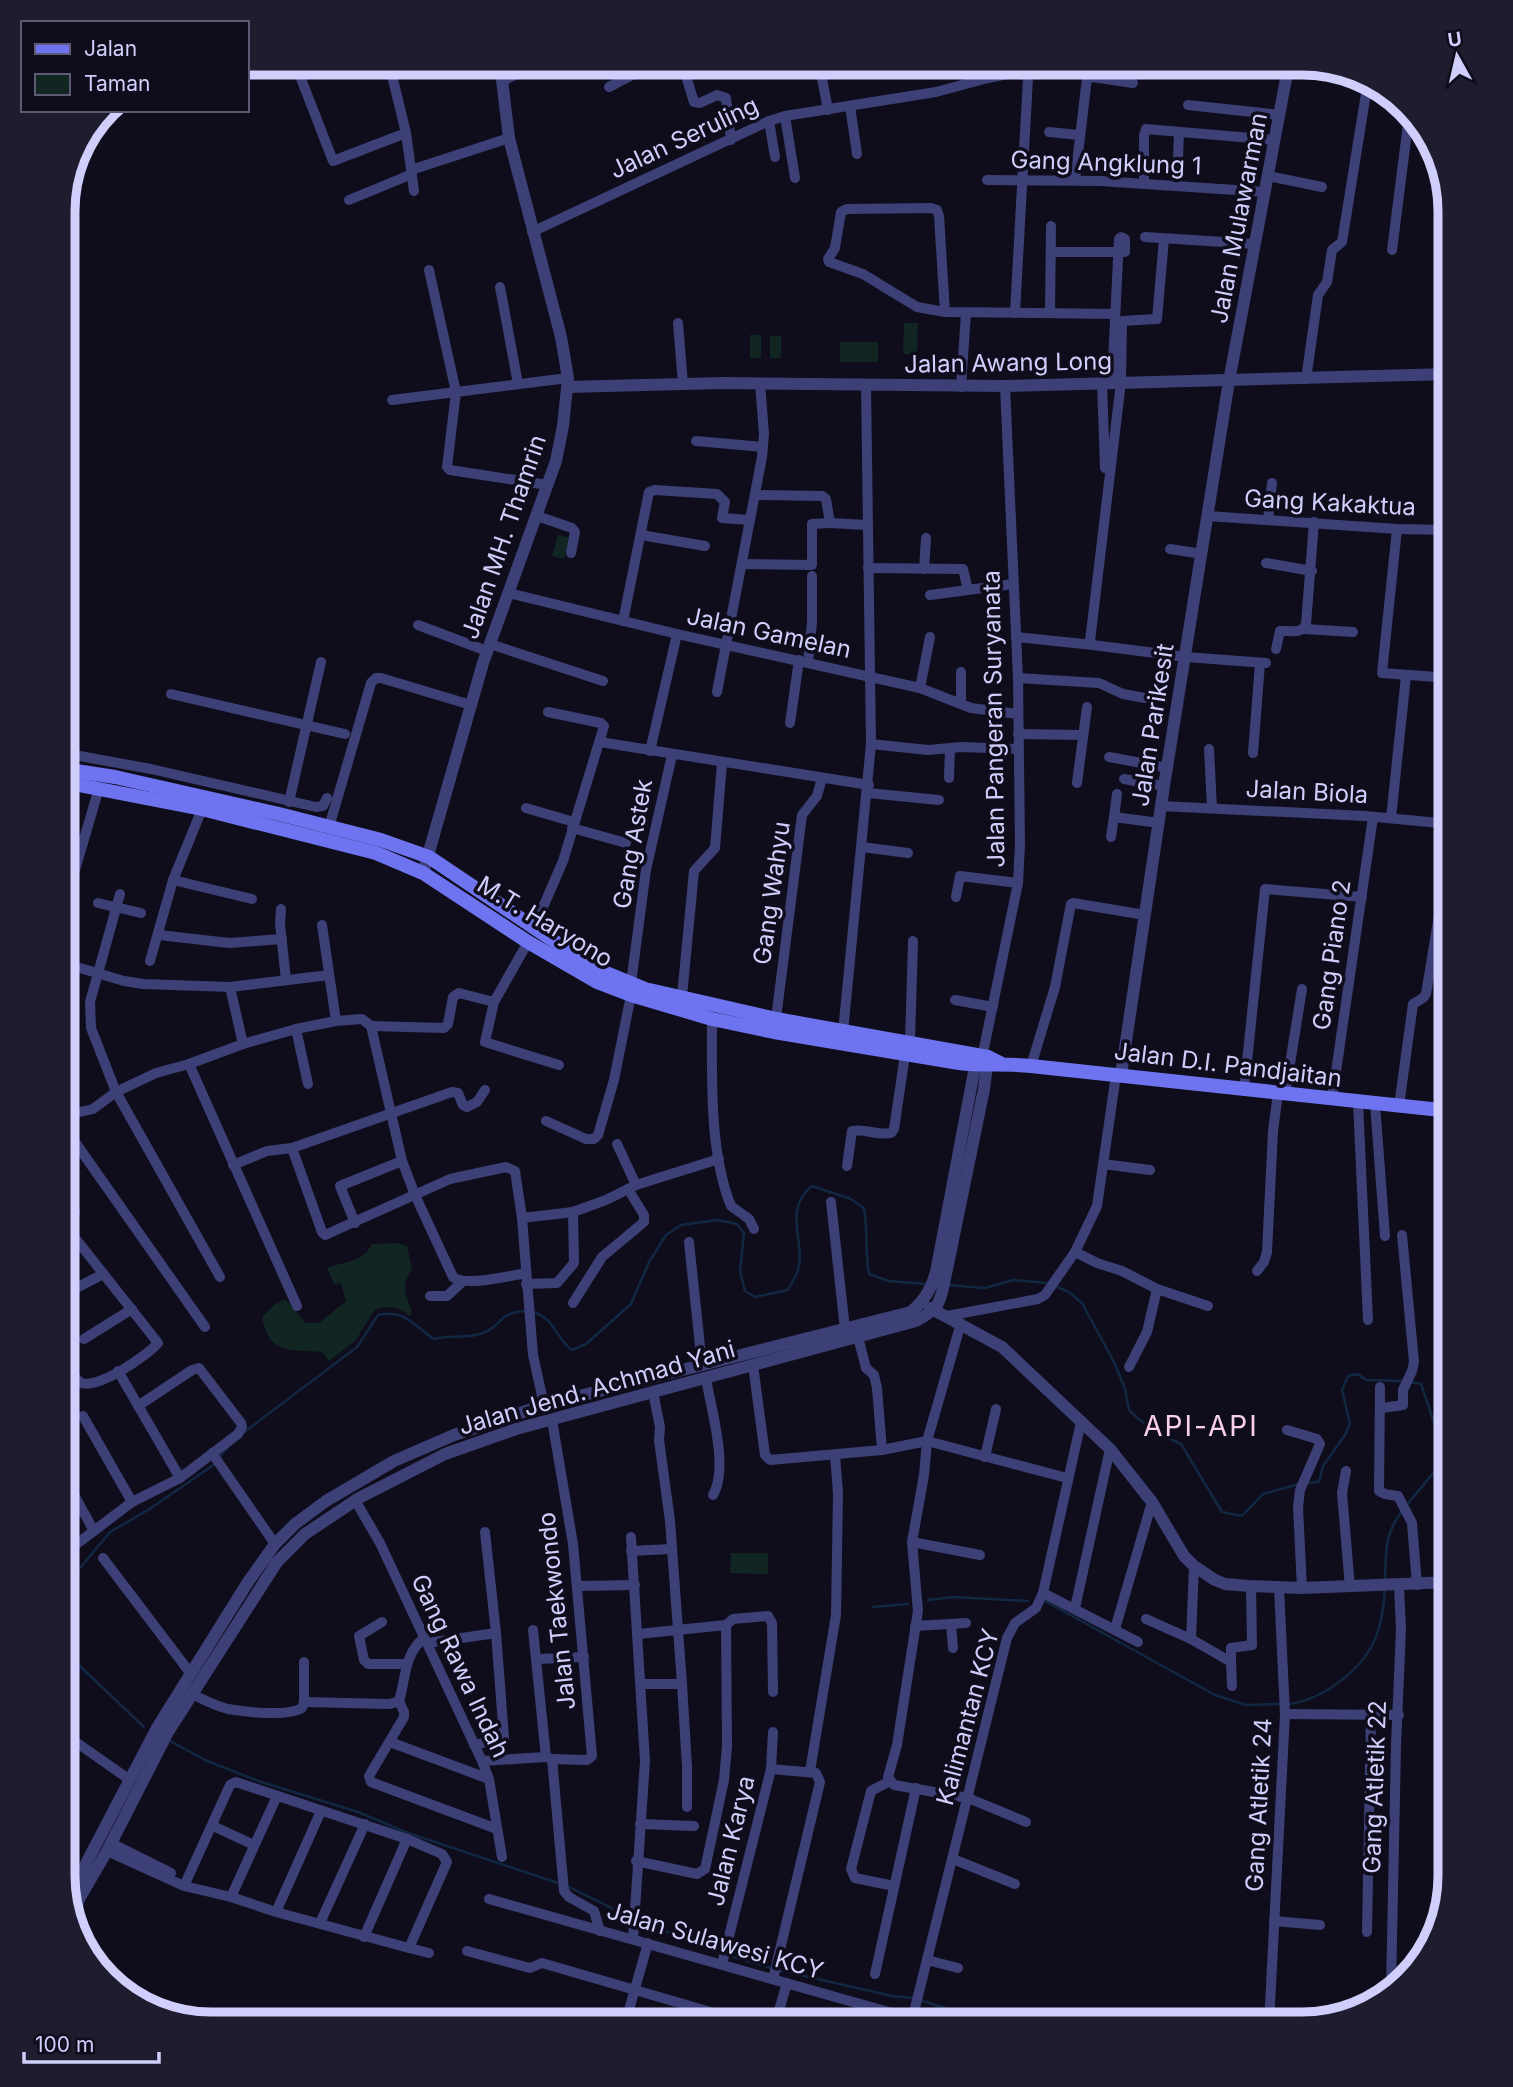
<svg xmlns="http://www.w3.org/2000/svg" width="1513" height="2087" viewBox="0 0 1513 2087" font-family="Inter,sans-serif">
<rect width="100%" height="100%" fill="#0f0d1c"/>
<g fill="#112523">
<polygon points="904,323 918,323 917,355 903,354"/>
<rect x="750" y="335" width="11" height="23"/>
<rect x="770" y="336" width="11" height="22"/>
<rect x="840" y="342" width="38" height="20"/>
<polygon points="558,535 570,538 564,559 552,556"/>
<path d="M398 1243 407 1246 412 1268C401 1288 405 1291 412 1312L410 1316C400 1306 388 1306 375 1309L356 1340 329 1361 322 1352C292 1349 269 1356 262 1317L274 1305 285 1299 306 1323H319L346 1301 341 1283 334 1284 327 1268C345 1261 362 1263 372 1244Z"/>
<polygon points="731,1553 768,1553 768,1574 730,1573"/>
</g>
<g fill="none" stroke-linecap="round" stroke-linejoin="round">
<g stroke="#122741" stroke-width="2.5">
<polyline points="947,1285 985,1288 1013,1280 1047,1283"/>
<polyline points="1057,1287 1069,1292 1082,1303 1114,1362 1125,1389 1129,1410 1138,1419 1164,1436 1181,1444 1222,1512 1242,1516 1263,1494 1299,1484"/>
<path d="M532 1311C558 1321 553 1336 572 1350L586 1344 631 1304 649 1262 666 1235 681 1225 718 1220 737 1224 744 1233 740 1271 745 1291 755 1297 788 1290C791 1283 796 1277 798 1270 806 1242 782 1210 812 1186L851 1199 864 1208C868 1231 865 1252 869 1274L889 1281 926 1284"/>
<polyline points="1450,1349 1448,1339 1450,1336"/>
<polyline points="1411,1382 1421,1384 1443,1449 1450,1448"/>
<path d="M243 1433 357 1347 378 1315C405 1309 413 1325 434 1339 450 1335 467 1339 483 1333 502 1326 498 1312 526 1311"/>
<polyline points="219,1458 228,1447"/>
<polyline points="1305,1483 1319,1482 1323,1466 1345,1435 1350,1424 1342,1390 1348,1376 1358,1374 1366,1380 1405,1381"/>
<polyline points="1406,1506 1448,1455 1447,1448"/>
<polyline points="63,1579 80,1568 110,1532 148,1510 215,1464"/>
<path d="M1385 1581C1386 1552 1384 1535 1402 1511"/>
<polyline points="928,1600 953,1597 1028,1601"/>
<polyline points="1045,1601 1215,1695 1246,1705 1282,1704"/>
<polyline points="873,1607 908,1604"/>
<polyline points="63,1650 144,1727"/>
<path d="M1289 1704C1325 1699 1367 1667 1378 1631 1383 1617 1384 1601 1385 1587"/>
<polyline points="170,1741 205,1760 258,1781 358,1812 408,1833 561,1884"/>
<polyline points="567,1886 630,1917"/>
<polyline points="639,1921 721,1953"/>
<polyline points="727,1955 771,1968"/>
<polyline points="778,1970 892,1996 913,1998"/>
<polyline points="923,2001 994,2024"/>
</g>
<g stroke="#3d3f77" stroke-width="10">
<polyline points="295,63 333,161 406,133"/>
<polyline points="389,63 406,133 414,191"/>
<polyline points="682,63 694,102 700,103 717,95 726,98 731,140"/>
<polyline points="819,63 828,110"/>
<polyline points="503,81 538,63"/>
<polyline points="609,87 655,63"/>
<polyline points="1188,105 1280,115"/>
<polyline points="850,106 857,154"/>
<polyline points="785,116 795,178"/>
<polyline points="769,121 775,157"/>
<polyline points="1049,132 1079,135"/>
<polyline points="411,170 509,138"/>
<polyline points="1268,176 1322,187"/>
<polyline points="987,180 1100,181 1265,192"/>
<polyline points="1075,180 1087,78 1092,77 1133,83"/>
<polyline points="1144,184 1144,135 1146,129 1275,140"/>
<polyline points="1177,185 1179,133"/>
<polyline points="349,200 412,174"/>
<polyline points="532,232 769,121 785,116 936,92 988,78 1023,71"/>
<polyline points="1145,237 1255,244"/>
<polyline points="1164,239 1157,319 1122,321 1121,382 1090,641 1093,645 1186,657 1266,663"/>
<polyline points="1449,248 1450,241"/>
<polyline points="1392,250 1409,116"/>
<polyline points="1051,252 1118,252"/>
<polyline points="429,270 456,392 447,467 450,470 548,485"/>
<polyline points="500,287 518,384"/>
<polyline points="945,312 939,216 937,210 931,208 847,209 841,212 835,248 828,259 829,262 863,274 917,307 945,312 1115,314"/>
<polyline points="1015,313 1028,78 1023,71 1024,63"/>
<polyline points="1050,313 1051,226"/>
<polyline points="678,323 683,384"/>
<polyline points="1306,379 1318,295 1327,282 1332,250 1342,242 1368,81"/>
<polyline points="1112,382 1119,239 1121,237 1125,239 1125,252"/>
<polyline points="1102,383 1105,468"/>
<polyline points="961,387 966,313"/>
<polyline points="392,400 568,378"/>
<polyline points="696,441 763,447"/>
<polyline points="755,495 822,496 826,499 830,523 867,525"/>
<polyline points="537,516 572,528 575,532 571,553"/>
<polyline points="1208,516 1397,529 1450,530"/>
<polyline points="1268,520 1272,483"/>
<polyline points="1397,529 1382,673 1450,678"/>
<polyline points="641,535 705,546"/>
<polyline points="1170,549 1202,554"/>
<polyline points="1266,563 1312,571"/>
<polyline points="742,564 812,565 812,524 830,523"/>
<polyline points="868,568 963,569 968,590"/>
<polyline points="924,569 926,538"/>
<polyline points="509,593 677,634 920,688 971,708 1018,714"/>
<polyline points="930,595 1013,584"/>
<polyline points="623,621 649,492 655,490 717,494 725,502 722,518 750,520"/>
<polyline points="418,625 487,651"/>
<polyline points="1304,629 1353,632"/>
<polyline points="1016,637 1093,645"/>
<polyline points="490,644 603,681"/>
<path d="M1276 649 1280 631C1290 630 1301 635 1306 624L1314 522"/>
<polyline points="808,662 812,622 812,576"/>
<polyline points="1018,678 1099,683 1123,694 1145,698"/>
<polyline points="920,688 930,637"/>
<polyline points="717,692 762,457 764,434 760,383"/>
<polyline points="171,694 345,734"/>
<polyline points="961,704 961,672"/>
<polyline points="790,723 799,660"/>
<polyline points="1018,734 1082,735"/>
<polyline points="600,742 869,785"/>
<polyline points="871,744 928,750 962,747 1018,749"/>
<polyline points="1209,749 1212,808"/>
<polyline points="650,751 677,634"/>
<polyline points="63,753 151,769 316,807 323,806 327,798"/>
<polyline points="1253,753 1260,663"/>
<polyline points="1109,757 1168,768"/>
<polyline points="949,778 950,749"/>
<polyline points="1124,779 1164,786"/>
<polyline points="1077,783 1087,707"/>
<polyline points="868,793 939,800"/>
<polyline points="289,802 321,662"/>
<polyline points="1161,806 1365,816 1450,824"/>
<polyline points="526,808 574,822"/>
<polyline points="1114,817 1117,794"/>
<polyline points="1391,818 1406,676"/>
<polyline points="329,827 371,683 376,678 381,678 471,705"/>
<polyline points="572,828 626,843"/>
<polyline points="1111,837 1114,817 1159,823"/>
<polyline points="862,847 908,853"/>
<polyline points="173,880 252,899"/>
<polyline points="120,894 90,1002 91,1028 116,1092 220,1277"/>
<polyline points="956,897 960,876 1018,883"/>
<polyline points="98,903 141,913"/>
<polyline points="281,909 280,924 286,980"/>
<polyline points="63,911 99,788"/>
<polyline points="322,925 336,1021"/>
<polyline points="534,928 563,861 604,726 601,723 548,712"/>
<polyline points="159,935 229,943 282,939"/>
<polyline points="150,961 173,880 202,809"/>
<polyline points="63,963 124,981 143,984 230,987 329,975"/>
<polyline points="631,983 646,870 672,755"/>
<polyline points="230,987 243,1044"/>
<polyline points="682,996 694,871 715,848 722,763"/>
<polyline points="955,1000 993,1007"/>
<polyline points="494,1002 485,1042 559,1065"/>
<path d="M712 1019C712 1077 709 1152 731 1206L749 1219 754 1229"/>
<polyline points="371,1026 444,1028 448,1024 453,997 459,993 494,1002 528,942"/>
<polyline points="775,1026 802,815 817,796 822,778"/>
<polyline points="296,1029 308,1084"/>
<polyline points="843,1032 871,744 866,385"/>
<polyline points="910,1041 913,941"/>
<polyline points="984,1048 1018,883 1020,844 1018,678 1005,386"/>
<polyline points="189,1064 297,1306"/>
<polyline points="1031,1066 1055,987 1071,904 1073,903 1145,915"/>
<polyline points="1244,1090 1265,889 1362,897"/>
<polyline points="1285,1095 1302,989"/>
<polyline points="1332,1099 1373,817"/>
<polyline points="1358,1102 1368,1320"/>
<polyline points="1375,1104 1385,1236"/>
<polyline points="1399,1106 1413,1004 1423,998 1426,994 1450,848"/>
<polyline points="1441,1110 1446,1191"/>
<path d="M63 1116 93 1109 116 1092 156 1073 189 1064 243 1044 296 1029 336 1021 362 1019 371 1026 402 1161 415 1195 453 1277C465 1287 509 1276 526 1273"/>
<polyline points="546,1121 586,1139 594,1139 598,1135 614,1080 631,995"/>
<polyline points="63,1125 205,1327"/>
<polyline points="617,1144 636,1185"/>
<polyline points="292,1148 322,1232 325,1235 450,1179 506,1167 515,1171 522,1218 533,1355 544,1405"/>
<polyline points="1103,1164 1150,1170"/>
<polyline points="233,1165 267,1151 292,1148 452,1092 458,1093 463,1105 467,1107 477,1102 485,1090"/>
<path d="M847 1166 852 1131C864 1128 878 1136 891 1133L894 1129 905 1055"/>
<polyline points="831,1202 845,1329"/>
<polyline points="522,1218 573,1212 606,1200 636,1185 719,1159"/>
<polyline points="355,1223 340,1186 402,1161"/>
<polyline points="63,1225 74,1216 75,1211 63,1193"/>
<polyline points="689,1242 702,1365"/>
<polyline points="1075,1252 1097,1263 1122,1271 1157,1289 1208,1306"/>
<polyline points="1257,1271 1264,1262 1267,1252 1273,1131 1278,1093"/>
<polyline points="526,1284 557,1283 574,1263 573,1212"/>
<polyline points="63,1295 103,1274"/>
<polyline points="430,1296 447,1296 463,1281"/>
<polyline points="573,1303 602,1257 644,1222 644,1215 628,1189"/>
<polyline points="947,1316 1038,1299 1045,1295 1075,1252 1097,1206 1116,1075"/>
<polyline points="961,1323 927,1441 924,1475 912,1542 918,1611 897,1745 888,1777 894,1785 968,1798 1026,1822"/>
<polyline points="858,1337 866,1368 874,1375 877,1388 882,1450"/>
<polyline points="84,1339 132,1309"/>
<path d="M63 1352C67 1361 72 1377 80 1382 95 1392 148 1355 158 1343L72 1234"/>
<polyline points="753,1365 765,1455 770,1460 882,1450 927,1441 1067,1478"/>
<polyline points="1129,1367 1147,1332 1157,1289"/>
<polyline points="118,1371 180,1478 238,1434 242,1427 241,1423 199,1368 192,1370 138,1406"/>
<path d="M706 1378C711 1410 729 1467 713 1495"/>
<polyline points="1380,1387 1379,1491 1385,1494 1398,1496 1412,1523 1417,1585"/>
<polyline points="653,1392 660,1427 659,1440 670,1521 682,1684"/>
<polyline points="1382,1408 1403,1405 1403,1390 1412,1371 1414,1362 1402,1235"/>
<polyline points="83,1416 132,1502"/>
<polyline points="552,1420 573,1544 592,1756 587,1760 552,1759"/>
<polyline points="1287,1430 1317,1439 1320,1444 1300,1490 1298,1507 1302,1588"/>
<polyline points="212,1453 275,1544"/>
<polyline points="985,1457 996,1409"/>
<polyline points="1346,1471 1342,1493 1350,1587"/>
<polyline points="63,1475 94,1531"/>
<polyline points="355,1500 380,1543 482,1761 489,1779 502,1857"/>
<polyline points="631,1537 645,1761 633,1939"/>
<polyline points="912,1542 980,1555"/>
<polyline points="78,1543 132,1502 180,1478"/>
<polyline points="631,1551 671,1549"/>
<polyline points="103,1558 191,1674"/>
<polyline points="578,1586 635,1585"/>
<polyline points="1043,1593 1138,1642"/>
<polyline points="1075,1608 1110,1449"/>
<polyline points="1146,1619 1191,1639 1231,1662 1232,1686"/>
<polyline points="382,1622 359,1636 364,1660 368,1664 406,1664"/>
<polyline points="951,1624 953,1648"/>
<polyline points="915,1626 966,1623"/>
<polyline points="1115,1629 1152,1502"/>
<polyline points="533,1630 546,1757"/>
<polyline points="638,1634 726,1625 733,1619 768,1616 772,1623 773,1692"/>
<polyline points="1191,1639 1194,1566"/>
<polyline points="427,1643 496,1633"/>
<polyline points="537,1659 584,1657"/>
<polyline points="1231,1662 1231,1648 1252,1645 1251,1586"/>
<polyline points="641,1684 682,1684 687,1767 687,1807"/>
<path d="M191 1694C203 1699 215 1706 228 1709 246 1712 287 1717 302 1708L304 1702"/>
<polyline points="399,1701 404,1712 404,1717 369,1776 371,1782 497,1829"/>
<path d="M304 1702 390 1704 399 1701C406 1678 404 1654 424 1638"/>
<polyline points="304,1702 304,1662"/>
<polyline points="1285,1714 1399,1715"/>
<polyline points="63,1733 130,1780"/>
<polyline points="390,1742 489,1779"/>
<polyline points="474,1745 504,1738 496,1633 485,1532"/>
<polyline points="482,1761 546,1757 552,1759 564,1891 569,1897 594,1911 600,1931"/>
<polyline points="771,1769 816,1773 820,1782 773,1979"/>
<polyline points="810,1771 836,1615 838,1493 835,1455"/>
<polyline points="890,1781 871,1791 851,1869 855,1878 894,1886"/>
<polyline points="640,1824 694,1826"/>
<polyline points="213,1826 254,1845"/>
<polyline points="111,1843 171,1873"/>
<polyline points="107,1851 184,1886 231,1897 276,1912 409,1948 447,1862 442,1854 407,1839 236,1782 230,1785 184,1886"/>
<polyline points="953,1859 1015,1884"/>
<polyline points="636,1861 697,1874 705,1869 724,1780 727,1746 726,1625"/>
<polyline points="231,1897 277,1796"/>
<polyline points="489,1899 931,2024"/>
<polyline points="1442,1906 1444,1709 1445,1704 1450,1700"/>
<polyline points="276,1912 321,1811"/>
<polyline points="1274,1921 1320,1925"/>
<polyline points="320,1923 365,1824"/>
<polyline points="1367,1932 1371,1715"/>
<polyline points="364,1937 407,1839"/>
<polyline points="409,1948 429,1953"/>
<polyline points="467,1951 530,1968 542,1963 752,2024"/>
<polyline points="927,1960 958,1968"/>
<polyline points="722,1964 771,1769 773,1732"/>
<polyline points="875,1974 916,1788"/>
<polyline points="1391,1989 1396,1745 1401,1629 1399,1586"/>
<polyline points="547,2016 576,2024"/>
<polyline points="625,2024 648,1943"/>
<polyline points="775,2024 787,1983"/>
<polyline points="860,2024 866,2006"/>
<polyline points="911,2024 1007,1638 1015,1623 1036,1608 1043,1593 1081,1422"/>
<polyline points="1269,2024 1285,1714 1279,1588"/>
</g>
<g stroke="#3d3f77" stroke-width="12">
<polyline points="567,387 723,383 1005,386 1450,374"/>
<polyline points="423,873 483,663 556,461 563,426 568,378 561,337 509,138 500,63"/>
<polyline points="1121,1075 1164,786 1229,381 1289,63"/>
<polyline points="930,1308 1002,1347 1110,1449 1152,1502 1184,1556 1194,1566 1215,1580 1225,1584 1249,1586 1302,1588 1450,1582"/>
<path d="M69 1896 157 1728 248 1582 275 1544 295 1524 326 1501 394 1461 454 1435 544 1405 911 1312C925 1300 931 1289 936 1272L977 1056"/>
<path d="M74 1917 79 1899 107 1851 168 1732 277 1562 305 1534 359 1498 445 1454 516 1429 916 1321C942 1307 940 1301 946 1274L984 1089 988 1057"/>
</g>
<g stroke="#6e74f0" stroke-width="14">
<polyline points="63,769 115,777 279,814 381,840 429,857 594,968 645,989 776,1019 988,1057 1000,1063"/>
<path d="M63 782 202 809 376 853 423 873 528 942 597 982 631 995 712 1019 774 1032 959 1063C984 1066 1006 1063 1031 1066L1450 1111"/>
</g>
</g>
<g text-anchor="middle" stroke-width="7" stroke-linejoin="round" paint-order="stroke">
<g font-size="24" fill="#d0cefa" stroke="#0f0d1c">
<text transform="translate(684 138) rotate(-25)" y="8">Jalan Seruling</text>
<text transform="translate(1106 163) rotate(2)" y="8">Gang Angklung 1</text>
<text transform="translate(1239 218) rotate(-79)" y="8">Jalan Mulawarman</text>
<text transform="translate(1008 363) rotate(-1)" y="8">Jalan Awang Long</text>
<text transform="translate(1330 503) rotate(3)" y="8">Gang Kakaktua</text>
<text transform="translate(504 537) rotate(-71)" y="8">Jalan MH. Thamrin</text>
<text transform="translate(769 633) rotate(12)" y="8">Jalan Gamelan</text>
<text transform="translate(994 719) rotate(-91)" y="8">Jalan Pangeran Suryanata</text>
<text transform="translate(1153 725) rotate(-81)" y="8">Jalan Parikesit</text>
<text transform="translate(1307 792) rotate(3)" y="8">Jalan Biola</text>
<text transform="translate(633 844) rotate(-80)" y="8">Gang Astek</text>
<text transform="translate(772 893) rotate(-82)" y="8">Gang Wahyu</text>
<text transform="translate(545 922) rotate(31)" y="8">M.T. Haryono</text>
<text transform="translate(1332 955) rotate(-82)" y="8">Gang Piano 2</text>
<text transform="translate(1228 1065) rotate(7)" y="8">Jalan D.I. Pandjaitan</text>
<text transform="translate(597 1388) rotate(-16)" y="8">Jalan Jend. Achmad Yani</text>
<text transform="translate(557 1611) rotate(-96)" y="8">Jalan Taekwondo</text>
<text transform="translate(460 1666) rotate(65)" y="8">Gang Rawa Indah</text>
<text transform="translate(968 1717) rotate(-75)" y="8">Kalimantan KCY</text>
<text transform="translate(1375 1787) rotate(-88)" y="8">Gang Atletik 22</text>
<text transform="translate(1259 1805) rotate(-87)" y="8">Gang Atletik 24</text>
<text transform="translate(731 1841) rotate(-76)" y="8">Jalan Karya</text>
<text transform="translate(715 1941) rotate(16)" y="8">Jalan Sulawesi KCY</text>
</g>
<g font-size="28" letter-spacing="2" fill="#facfed" stroke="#0f0d1c">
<text x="1201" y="1436">API-API</text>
</g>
</g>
<path d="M0 0H1513V2087H0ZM211 75H1302A136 136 0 0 1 1438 211V1876A136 136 0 0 1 1302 2012H211A136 136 0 0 1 75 1876V211A136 136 0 0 1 211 75Z" fill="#1e1c2e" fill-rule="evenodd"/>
<path fill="none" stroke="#d0cefa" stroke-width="9" d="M211 75H1302A136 136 0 0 1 1438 211V1876A136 136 0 0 1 1302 2012H211A136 136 0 0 1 75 1876V211A136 136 0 0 1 211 75Z"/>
<rect x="21" y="21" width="228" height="91" fill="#0f0d1c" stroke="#5c5a75" stroke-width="2"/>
<rect x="35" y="44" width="35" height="10" fill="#6e74f0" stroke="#5c5a75" stroke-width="2"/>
<text x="84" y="56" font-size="21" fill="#d0cefa">Jalan</text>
<rect x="35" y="74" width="35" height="21" fill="#112523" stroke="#5c5a75" stroke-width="2"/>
<text x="84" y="91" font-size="21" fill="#d0cefa">Taman</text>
<g transform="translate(1457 56) rotate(352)" stroke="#0f0d1c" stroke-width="5" paint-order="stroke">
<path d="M0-5L12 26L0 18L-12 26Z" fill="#d0cefa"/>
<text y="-10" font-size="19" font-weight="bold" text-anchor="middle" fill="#d0cefa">U</text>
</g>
<path d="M24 2052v10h135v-10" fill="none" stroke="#d0cefa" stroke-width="3.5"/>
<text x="35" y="2052" font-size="21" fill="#d0cefa" stroke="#0f0d1c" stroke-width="5" paint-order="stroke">100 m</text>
</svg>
